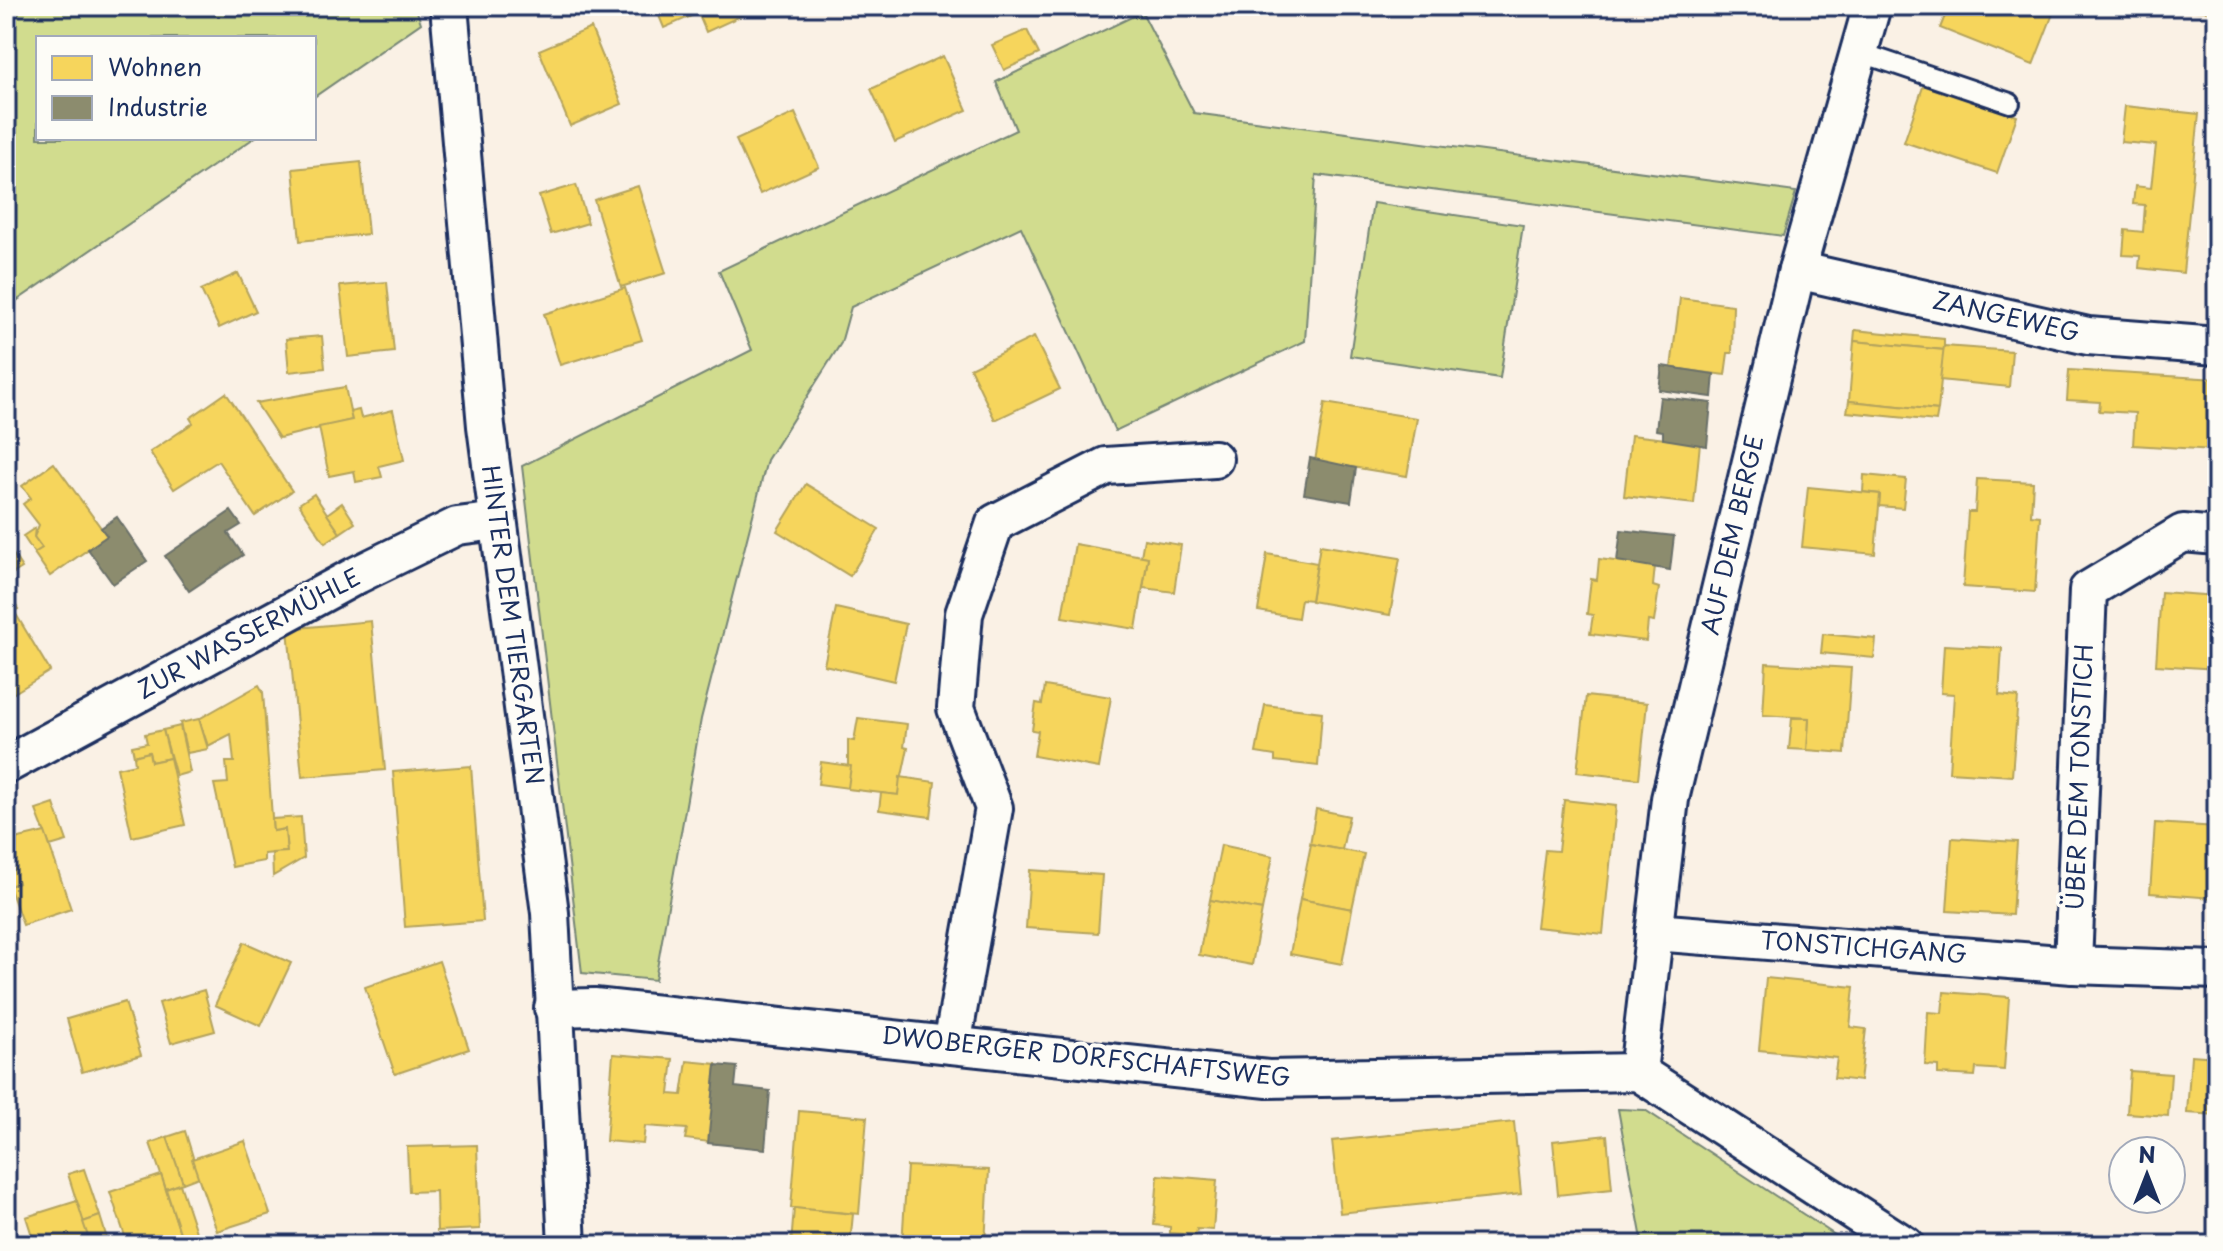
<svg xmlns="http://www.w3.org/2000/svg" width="2223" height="1251" viewBox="0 0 2223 1251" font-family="'Playpen Sans',sans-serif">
<rect width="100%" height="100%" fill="#faf1e5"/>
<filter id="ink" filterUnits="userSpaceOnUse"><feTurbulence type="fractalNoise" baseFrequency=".0125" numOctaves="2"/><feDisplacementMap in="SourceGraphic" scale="16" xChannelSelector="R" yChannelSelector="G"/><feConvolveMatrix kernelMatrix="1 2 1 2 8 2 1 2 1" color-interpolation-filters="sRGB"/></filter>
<g filter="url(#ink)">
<g fill="#d1dc8e" stroke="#768676" stroke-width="2">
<polygon points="6,6 415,6 421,23 314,97 314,38 38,38 38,138 254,138 6,308"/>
<polygon points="1142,12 1194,113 1796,192 1783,236 1316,175 1305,341 1115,431 1021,227 851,307 841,343 767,460 701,719 655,980 582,973 522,466 752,350 719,271 1016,130 996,82"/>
<polygon points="1373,203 1523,225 1500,378 1350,356"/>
<polygon points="1618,1109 1645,1110 1850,1245 1643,1245"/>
</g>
<g fill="#f6d55c" stroke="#b4a35d" stroke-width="2">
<polygon points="655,6 753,6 754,10 706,32 698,13 664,28"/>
<polygon points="1949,6 2056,6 2033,65 1940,28"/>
<polygon points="2217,6 2217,12 2158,7 2158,6"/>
<polygon points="591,28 622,104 570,126 539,50"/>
<polygon points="1027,30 1039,54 1004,70 992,45"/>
<polygon points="943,56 967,110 895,142 871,89"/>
<polygon points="1924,84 2017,116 1997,173 1904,142"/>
<polygon points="2125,106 2199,114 2183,273 2139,268 2140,256 2123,255 2125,230 2143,232 2145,205 2133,204 2135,186 2151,188 2156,145 2121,142"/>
<polygon points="795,113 819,167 760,194 736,140"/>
<polygon points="361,162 368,234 300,241 293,169"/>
<polygon points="576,185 588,223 551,234 539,196"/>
<polygon points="638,186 666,273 621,287 594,200"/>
<polygon points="238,273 256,311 219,328 201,290"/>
<polygon points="387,282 394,352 348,357 340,286"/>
<polygon points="625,288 642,340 560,365 544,314"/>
<polygon points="1680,298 1733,305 1732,353 1728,353 1725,375 1671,368"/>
<polygon points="1855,330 1944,339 1944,350 1854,341"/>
<polygon points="322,336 325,368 289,372 286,339"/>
<polygon points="1034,337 1060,389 995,420 970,368"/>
<polygon points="1854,341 1944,350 1938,410 1849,401"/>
<polygon points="1944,346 2012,351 2009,387 1940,380"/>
<polygon points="2069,370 2217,379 2214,450 2133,445 2135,413 2099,411 2100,402 2067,400"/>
<polygon points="345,387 352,420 279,438 256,403"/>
<polygon points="226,393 292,491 255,516 218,461 174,489 150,452 193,423 190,418"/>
<polygon points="1849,401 1938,410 1936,421 1847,412"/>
<polygon points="1325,403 1417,418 1407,476 1315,461"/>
<polygon points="359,410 361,418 393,410 404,460 379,466 382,477 356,482 354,471 329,476 319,427 352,420 350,412"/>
<polygon points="1631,435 1700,443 1694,504 1624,496"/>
<polygon points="54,463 107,536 50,576 34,553 42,548 34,537 39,525 23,504 31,498 22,486"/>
<polygon points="1864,475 1906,479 1903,508 1879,506 1880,494 1863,492"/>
<polygon points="1977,479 2033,482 2031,515 2040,516 2035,592 1963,587 1968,512 1975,512"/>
<polygon points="806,484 879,529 850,576 777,531"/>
<polygon points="1808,487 1880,494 1875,554 1802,547"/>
<polygon points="314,494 340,533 325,543 299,504"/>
<polygon points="342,503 355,523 340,533 327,514"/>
<polygon points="35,528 34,537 42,548 34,553 23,536"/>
<polygon points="1144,539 1181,545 1174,592 1143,588 1148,557 1141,556"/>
<polygon points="6,543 22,568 6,578"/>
<polygon points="1075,544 1148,557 1136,629 1062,617"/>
<polygon points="1320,545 1400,558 1390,615 1311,601"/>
<polygon points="1267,554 1317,563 1311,600 1301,599 1298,618 1258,611"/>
<polygon points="1599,559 1655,566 1653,586 1659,588 1654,622 1648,621 1646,641 1590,634 1593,615 1587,614 1591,579 1597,580"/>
<polygon points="6,588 18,609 14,611 50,671 6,698"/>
<polygon points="2161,592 2217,596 2217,669 2156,665"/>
<polygon points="836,608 906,624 894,681 824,665"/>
<polygon points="371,621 385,770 302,777 288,629"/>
<polygon points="1823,634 1876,639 1874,658 1821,653"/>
<polygon points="1944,645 2002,648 1999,695 2018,697 2012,776 1949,772 1954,694 1941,693"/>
<polygon points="1766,663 1851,668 1845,753 1807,750 1809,718 1763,715"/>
<polygon points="259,685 263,692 273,831 285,829 287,852 264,854 264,861 232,867 214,784 228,783 226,762 234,762 231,734 208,746 199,719"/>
<polygon points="1045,686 1111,697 1099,768 1034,756 1038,731 1032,730 1036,703 1042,704"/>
<polygon points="1586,696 1647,703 1639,779 1577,772"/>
<polygon points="1265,705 1322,712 1318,766 1275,761 1275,756 1256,753"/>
<polygon points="858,718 907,724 904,747 908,748 898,795 848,789 848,740 854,741"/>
<polygon points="1792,718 1809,718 1807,750 1789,749"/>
<polygon points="199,719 208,749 187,753 180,723"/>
<polygon points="180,726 190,772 176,776 163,730"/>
<polygon points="163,730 170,758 151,762 149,752 134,756 132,746 147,743 145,734"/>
<polygon points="149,752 151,762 170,758 185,825 132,837 117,768 135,764 134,756"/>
<polygon points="821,762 851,766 848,788 818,784"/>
<polygon points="471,766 483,921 405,927 393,772"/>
<polygon points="900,777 935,782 931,817 879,810 881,793 898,795"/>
<polygon points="1564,800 1616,806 1603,934 1536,927 1545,850 1558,851"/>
<polygon points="54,804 67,841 50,846 36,810"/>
<polygon points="1316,809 1349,816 1342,850 1310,844"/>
<polygon points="301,817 304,858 273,876 272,853 287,852 285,829 273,831 272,819"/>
<polygon points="2155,823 2217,827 2213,898 2150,893"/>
<polygon points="45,832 71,909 23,925 9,886 18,883 13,867 6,867 6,841"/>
<polygon points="1952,838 2017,842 2012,915 1947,911"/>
<polygon points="1311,844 1364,854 1352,909 1300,899"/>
<polygon points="1221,845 1273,856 1262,910 1210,900"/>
<polygon points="6,867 13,867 18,883 6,887"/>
<polygon points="1030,870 1102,875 1098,933 1026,928"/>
<polygon points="1300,899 1352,909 1342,964 1290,954"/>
<polygon points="1210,900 1262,910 1252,965 1199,955"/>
<polygon points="244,942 291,963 261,1026 215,1005"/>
<polygon points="439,961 469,1049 395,1074 365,987"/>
<polygon points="1766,978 1854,987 1850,1027 1866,1029 1860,1081 1834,1078 1837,1058 1759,1050"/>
<polygon points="204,990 215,1031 171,1043 159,1003"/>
<polygon points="1944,992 2009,997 2004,1070 1976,1068 1975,1076 1938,1074 1938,1066 1925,1065 1928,1012 1942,1013"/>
<polygon points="125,1002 141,1055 82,1072 67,1019"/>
<polygon points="613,1054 673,1059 669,1094 682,1095 687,1061 716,1064 709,1142 685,1139 687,1129 645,1126 643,1144 606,1141"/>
<polygon points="2191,1055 2217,1057 2217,1115 2187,1113"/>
<polygon points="2130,1071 2171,1074 2168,1116 2127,1113"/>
<polygon points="799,1111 867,1117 859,1214 791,1208"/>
<polygon points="1514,1122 1521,1194 1340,1213 1332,1141"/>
<polygon points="185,1131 199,1177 183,1183 167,1137"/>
<polygon points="1607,1135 1612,1189 1558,1195 1553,1141"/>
<polygon points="167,1137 183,1183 166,1189 150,1143"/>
<polygon points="245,1141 270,1214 217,1231 192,1159"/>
<polygon points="477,1145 480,1229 437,1231 436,1191 409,1192 407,1147"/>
<polygon points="907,1166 989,1170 985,1245 902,1245"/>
<polygon points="84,1169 100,1216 83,1222 68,1174"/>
<polygon points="161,1175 184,1245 128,1245 110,1192"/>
<polygon points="1158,1175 1217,1180 1213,1230 1197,1229 1196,1235 1170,1233 1170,1227 1154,1225"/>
<polygon points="180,1184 200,1244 199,1245 184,1245 166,1189"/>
<polygon points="77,1201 91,1245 35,1245 26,1217"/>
<polygon points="794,1208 853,1214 850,1245 791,1245"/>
<polygon points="6,1212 15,1240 6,1244"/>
<polygon points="100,1216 109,1245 91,1245 83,1222"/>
</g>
<g fill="#8c8c6e" stroke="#6a7069" stroke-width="2">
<polygon points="1662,366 1714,374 1712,397 1659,390"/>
<polygon points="1660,397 1711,403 1707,446 1663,439 1663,431 1656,430"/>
<polygon points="1310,458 1356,468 1351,502 1304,494"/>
<polygon points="231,511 241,525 228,533 243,555 189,591 165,556"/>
<polygon points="117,517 147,561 113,584 88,549 107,536 101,528"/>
<polygon points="1621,530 1674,536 1670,570 1617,561"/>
<polygon points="716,1065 737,1067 735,1087 770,1091 765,1149 708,1143"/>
</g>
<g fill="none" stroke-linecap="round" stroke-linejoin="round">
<defs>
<polyline id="lane" points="1859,52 2010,103"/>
<g id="street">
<polyline points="449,6 486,426 550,913 567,1245"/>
<polyline points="1797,270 2088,336 2217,346"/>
<polyline points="2217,536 2183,533 2088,590 2073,965 2217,970"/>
<polyline points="6,765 357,575 457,526 498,521"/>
<polyline points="1654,932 2073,965"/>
<polyline points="553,1008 594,1007 1268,1079 1638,1072 1905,1245"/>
<polyline points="952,1045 994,808 956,708 964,614 995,523 1106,466 1214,459"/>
<polyline points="1638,1072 1670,799 1797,270 1872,6"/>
</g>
</defs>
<use href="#lane" stroke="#1b2f5e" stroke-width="24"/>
<use href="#street" stroke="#1b2f5e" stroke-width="42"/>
<use href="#lane" stroke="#fdfcf7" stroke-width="18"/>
<use href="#street" stroke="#fdfcf7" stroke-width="36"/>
</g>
</g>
<g text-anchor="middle" stroke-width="8" stroke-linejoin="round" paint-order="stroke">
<g font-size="24" fill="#1b2f5e" stroke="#fdfcf7">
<text transform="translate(2006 317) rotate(13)" y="8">ZANGEWEG</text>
<text transform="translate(1733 535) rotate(-77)" y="8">AUF DEM BERGE</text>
<text transform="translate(512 625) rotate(82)" y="8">HINTER DEM TIERGARTEN</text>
<text transform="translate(249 634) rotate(-28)" y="8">ZUR WASSERMÜHLE</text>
<text transform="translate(2080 777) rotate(-88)" y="8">ÜBER DEM TONSTICH</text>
<text transform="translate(1864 948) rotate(4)" y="8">TONSTICHGANG</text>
<text transform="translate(1086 1057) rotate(6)" y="8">DWOBERGER DORFSCHAFTSWEG</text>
</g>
</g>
<rect width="2223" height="1251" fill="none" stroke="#fdfcf7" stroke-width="32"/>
<rect x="16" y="16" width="2191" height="1219" fill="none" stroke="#1b2f5e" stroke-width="3" filter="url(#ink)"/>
<rect x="36" y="36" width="280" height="104" fill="#fdfcf7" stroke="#a3aaba" stroke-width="2"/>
<rect x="52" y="56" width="40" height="24" fill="#f6d55c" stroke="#a3aaba" stroke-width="2"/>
<text x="108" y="76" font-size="24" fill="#1b2f5e">Wohnen</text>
<rect x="52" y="96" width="40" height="24" fill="#8c8c6e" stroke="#a3aaba" stroke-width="2"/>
<text x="108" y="116" font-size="24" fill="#1b2f5e">Industrie</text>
<g transform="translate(2147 1175)"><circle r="38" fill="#fdfcf7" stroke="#a3aaba" stroke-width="2"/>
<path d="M0-6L14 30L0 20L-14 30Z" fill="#1b2f5e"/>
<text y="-12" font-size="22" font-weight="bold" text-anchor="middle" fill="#1b2f5e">N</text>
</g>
</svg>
